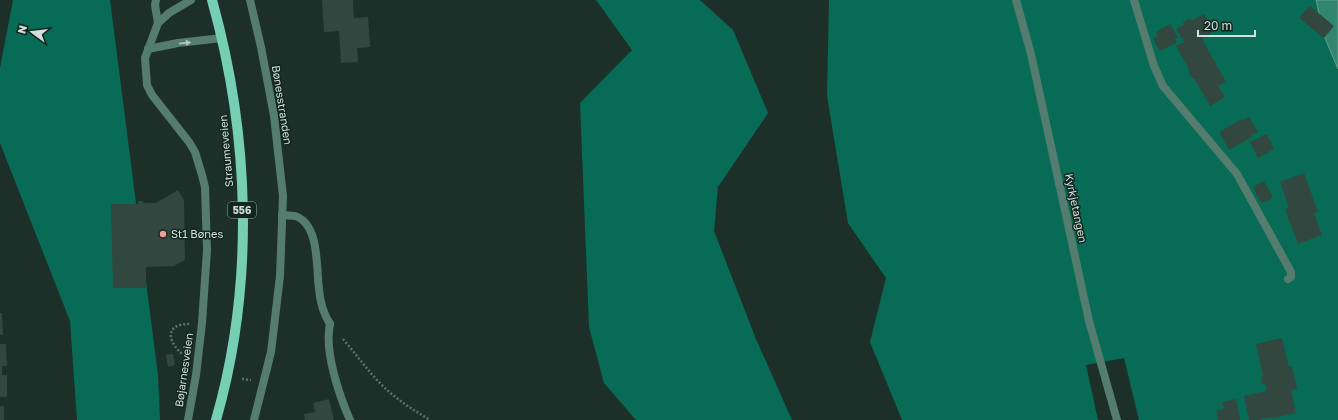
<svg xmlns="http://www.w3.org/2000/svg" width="1338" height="420" viewBox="0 0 1338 420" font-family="'Golos Text',sans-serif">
<rect width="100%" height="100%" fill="#1c3029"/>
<g fill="#086b55">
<polygon points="13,0 110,0 158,375 160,420 77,420 70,321 0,143 0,68"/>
<polygon points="596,0 700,0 733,30 768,113 718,187 714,231 756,339 792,420 636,420 604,383 589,327 580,103 632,50"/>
<polygon points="829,0 1316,0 1325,38 1338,69 1338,420 1139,420 1124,358 1086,365 1098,420 902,420 870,342 886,278 848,223 827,96"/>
</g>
<polygon fill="#32866f" stroke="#62a18f" points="1316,0 1338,0 1338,69 1325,38"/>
<g fill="#324740">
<polygon points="322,0 353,0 354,18 368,17 370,47 357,48 358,62 341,63 339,31 324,32"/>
<polygon points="1310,6 1334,26 1324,38 1299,18"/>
<polygon points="1204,14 1214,31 1202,39 1226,82 1218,86 1225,97 1210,106 1194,78 1193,79 1188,71 1190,71 1176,46 1184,42 1176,29 1184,25 1183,22 1190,18 1191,21"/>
<polygon points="1170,24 1178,38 1175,39 1177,42 1160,51 1153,39 1158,36 1156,32"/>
<polygon points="1249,117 1258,132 1251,135 1252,137 1229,150 1219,132 1242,119 1243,120"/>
<polygon points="1267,134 1274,149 1258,158 1250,142"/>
<polygon points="1304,173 1318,212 1314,213 1322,235 1298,244 1285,209 1289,208 1280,182"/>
<polygon points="1264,181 1273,198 1261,203 1253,187"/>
<polygon points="178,190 184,200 185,260 174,266 146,267 146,288 113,288 111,204 138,204 138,201 142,201 143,203 156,203"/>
<polygon points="0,313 2,313 3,335 0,335"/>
<polygon points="1282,338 1289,367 1292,366 1297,389 1291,390 1296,413 1273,418 1272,417 1258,420 1249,420 1244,396 1267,391 1265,383 1262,384 1261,377 1263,376 1256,344"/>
<polygon points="0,344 6,344 7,366 2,366 2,375 7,375 7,397 0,397"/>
<polygon points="173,354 175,365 168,367 166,355"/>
<polygon points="329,399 334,420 305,420 304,414 315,412 313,403"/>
<polygon points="1236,399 1240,420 1218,420 1216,411 1224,409 1222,402"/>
<rect x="0" y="406" width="4" height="14"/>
</g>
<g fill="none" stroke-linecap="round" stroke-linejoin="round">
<g stroke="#5f706b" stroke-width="2.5" stroke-dasharray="2 2" stroke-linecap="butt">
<path d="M343 339C361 360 376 383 398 399 408 407 419 413 430 420"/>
<path d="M185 356C169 345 162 324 189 324"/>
<polyline points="242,379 251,380"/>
</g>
<g stroke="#547c6f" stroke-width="8">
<polyline points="156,0 155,5 158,23"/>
<polyline points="1016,0 1031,54 1089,321 1117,420"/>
<path d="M330 324C324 351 339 395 350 420"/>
</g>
<g stroke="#547c6f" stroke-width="8">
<polyline points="250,0 261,47 274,116 283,196 280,276 271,352 254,420"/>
<polyline points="1134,0 1154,66 1163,86 1237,174 1291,272 1291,277 1288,279"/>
<polyline points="148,49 178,43 222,38"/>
<path d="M282 215C286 216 291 215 295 216 320 224 316 268 319 289 320 302 323 313 330 324"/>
<polyline points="188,420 196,375 202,323 207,250 205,187 202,175 195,152 189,142 152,95 147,85 145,58 158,23 169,13 191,0"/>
</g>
<path stroke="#76ceb3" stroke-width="10" d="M212 0C250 136 255 284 216 420"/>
</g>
<defs><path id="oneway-solid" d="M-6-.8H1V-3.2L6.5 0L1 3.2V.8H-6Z"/></defs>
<use fill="#b3c6c0" href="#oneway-solid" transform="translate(185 43) rotate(-6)"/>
<circle fill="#f59b99" stroke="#122620" stroke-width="1.5" cx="163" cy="234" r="4"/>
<g text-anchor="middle" stroke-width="3" stroke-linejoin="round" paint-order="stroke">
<rect fill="#122620" stroke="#99a8a3" stroke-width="1" x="228" y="202" width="28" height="16" rx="3"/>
<g font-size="10" font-weight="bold" fill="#d3dfdb">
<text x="242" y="214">556</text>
</g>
<g font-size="11" fill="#d3dfdb" stroke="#122620">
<text transform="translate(282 105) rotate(81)" y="4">Bønesstranden</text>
<text transform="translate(226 151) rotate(-95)" y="4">Straumeveien</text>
<text transform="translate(1076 208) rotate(78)" y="4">Kyrkjetangen</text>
<text transform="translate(184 370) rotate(-82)" y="4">Bøjarnesveien</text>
</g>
<g font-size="11" fill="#d3dfdb" stroke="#122620" text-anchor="start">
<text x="171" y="238">St1 Bønes</text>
</g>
</g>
<g transform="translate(32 32) rotate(285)" stroke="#122620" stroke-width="3" paint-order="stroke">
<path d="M0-3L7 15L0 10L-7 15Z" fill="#d3dfdb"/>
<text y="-6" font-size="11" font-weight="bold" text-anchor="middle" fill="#d3dfdb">N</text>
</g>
<path d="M1198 30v6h57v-6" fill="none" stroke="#d3dfdb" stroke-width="2"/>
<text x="1204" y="30" font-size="12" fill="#d3dfdb" stroke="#122620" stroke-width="3" paint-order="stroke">20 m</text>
</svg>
